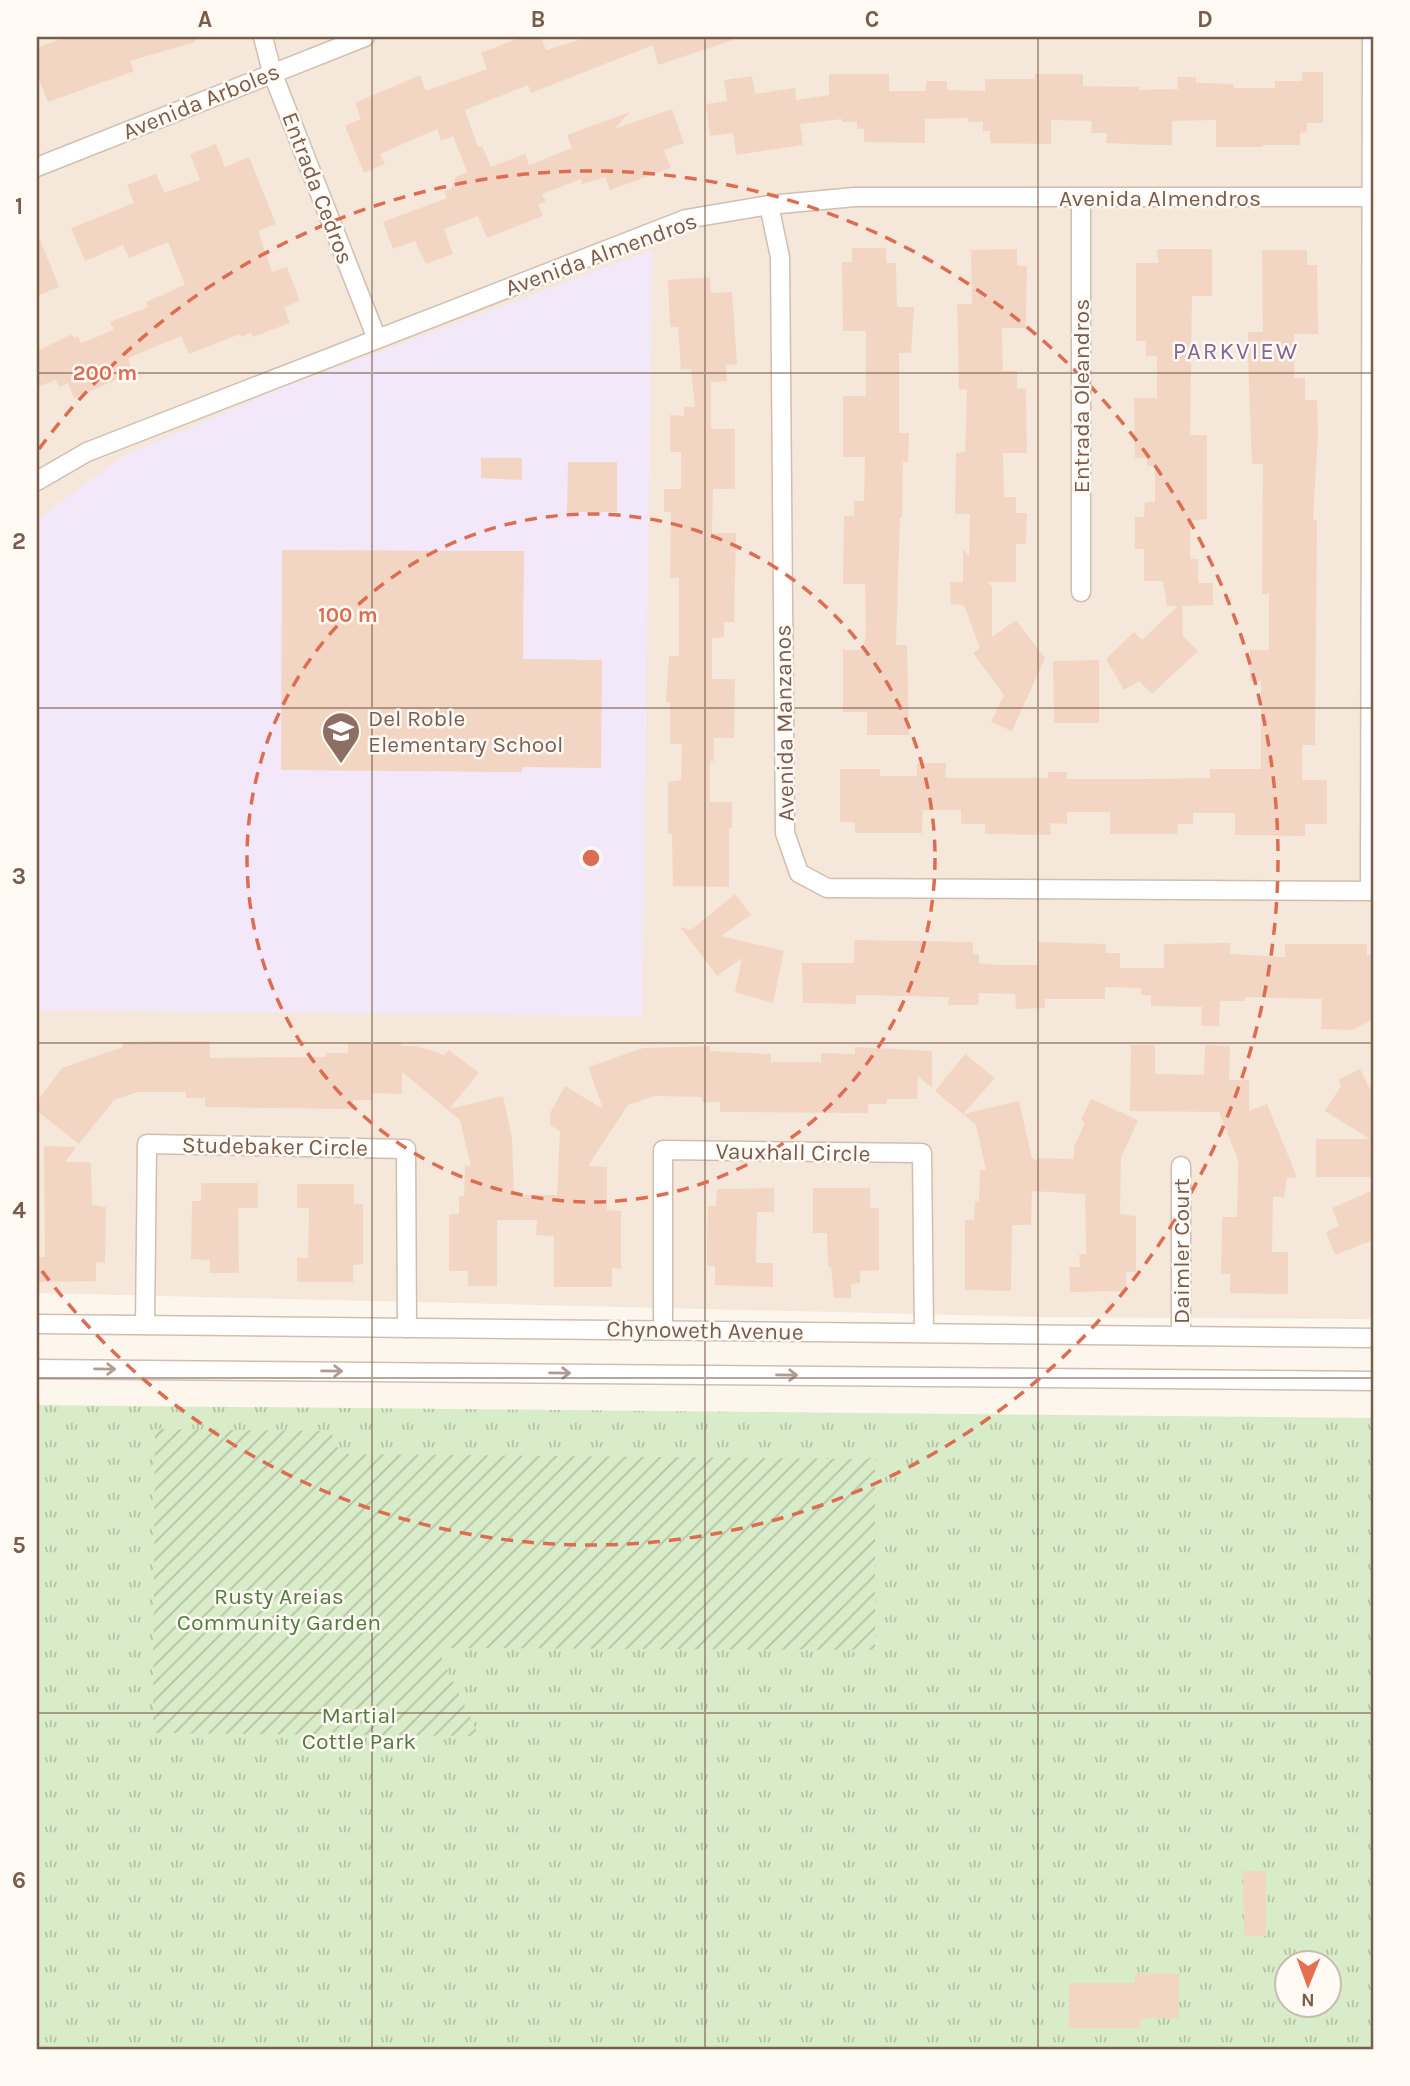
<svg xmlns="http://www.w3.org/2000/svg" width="1410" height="2086" viewBox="0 0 1410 2086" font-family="Karla,sans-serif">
<defs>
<pattern id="park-tufts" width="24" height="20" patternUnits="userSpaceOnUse" patternTransform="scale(1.75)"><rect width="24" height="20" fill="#d8ecc9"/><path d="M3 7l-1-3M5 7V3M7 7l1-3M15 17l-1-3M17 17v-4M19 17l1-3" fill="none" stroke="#b4c2a5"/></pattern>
<pattern id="garden-furrows" width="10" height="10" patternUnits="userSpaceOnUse" patternTransform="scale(1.75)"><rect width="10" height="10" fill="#d8ecc9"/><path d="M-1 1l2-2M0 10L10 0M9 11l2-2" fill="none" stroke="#b4c2a5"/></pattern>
</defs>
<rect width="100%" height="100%" fill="#fdf6ec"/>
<polygon fill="#f5e8da" points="37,37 1373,37 1373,1319 1039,1317 37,1293"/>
<polygon fill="#f3e8fa" points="652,250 642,1016 37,1010 37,520 123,456 278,390"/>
<path fill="url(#park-tufts)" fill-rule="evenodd" d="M37 1405 1373 1418V2049H37ZM1288 1964H1330V2006H1288Z"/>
<polygon fill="url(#garden-furrows)" points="155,1429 330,1431 341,1454 875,1459 875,1650 437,1648 479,1736 153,1733"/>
<g fill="#f3d5c3">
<polygon points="65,37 195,37 195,42 130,61 134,71 48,102 37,74 37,48"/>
<polygon points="521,37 541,37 546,50 589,37 732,37 733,40 658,65 653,45 531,93 528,85 465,110 478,147 482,146 491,167 525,154 529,165 572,148 567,135 630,112 614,129 672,109 684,143 664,150 671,168 610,190 605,177 582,184 581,179 542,194 546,202 538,204 543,216 487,238 478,216 444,229 453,254 426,264 415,241 393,249 383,222 447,198 444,191 451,189 456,177 467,172 453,136 441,141 437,129 380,154 385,164 364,173 345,126 361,119 355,103 420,75 426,91 487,69 481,53"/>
<polygon points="1302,72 1323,72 1323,123 1307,123 1307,132 1300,133 1300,145 1263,145 1263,147 1216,147 1216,120 1172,121 1172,145 1150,145 1106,143 1107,133 1091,133 1092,121 1051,120 1051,144 990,143 990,131 983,131 983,122 968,122 968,118 925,119 925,143 864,142 864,129 857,129 857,122 842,122 842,119 800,124 803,145 736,155 733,133 710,136 706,104 727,101 724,80 752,76 755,94 795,88 796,100 829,95 829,74 889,74 889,91 926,91 926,81 947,81 947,90 985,91 985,79 1035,79 1035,74 1083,74 1083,86 1139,87 1139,90 1178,89 1177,77 1196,77 1196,83 1234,84 1234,88 1275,88 1275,81 1302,81"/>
<polygon points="216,144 225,167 249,157 276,224 258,231 272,272 287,267 300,301 284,307 290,323 253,337 251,333 241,337 240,334 189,354 181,336 128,358 132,373 74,398 68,383 59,387 56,380 37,387 37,351 72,334 74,338 78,336 81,343 114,330 110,322 148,307 146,302 185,285 168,242 129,258 123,245 85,261 71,228 134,203 127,185 156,174 164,193 200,180 190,154"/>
<polygon points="37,232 59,287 37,296"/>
<polygon points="852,248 886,248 886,263 896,263 897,307 914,307 911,353 899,353 899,433 909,433 908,462 903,462 902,518 900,518 896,645 907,645 909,735 867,735 867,712 843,712 843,650 864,650 866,628 865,584 843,584 844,516 854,516 854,501 864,501 865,457 843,457 843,396 866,396 866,331 843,331 842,262 852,262"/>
<polygon points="1017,249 1017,266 1027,266 1026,328 1002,328 1003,371 1017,371 1017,388 1026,389 1027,453 1003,453 1004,497 1016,497 1016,513 1027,513 1026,544 1016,544 1016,582 988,582 992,587 992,637 1016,620 1045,658 1012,731 991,722 1004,695 973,653 980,648 964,605 951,604 950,582 963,582 963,549 969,557 970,514 955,514 956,453 965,452 967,389 959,390 957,304 972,304 971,250"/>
<polygon points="1157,249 1212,249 1212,296 1192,296 1190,435 1207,435 1207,519 1190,521 1190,559 1198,559 1198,583 1213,583 1213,605 1182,606 1183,636 1198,651 1152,694 1139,681 1124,690 1106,659 1134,632 1142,640 1178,606 1167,606 1163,581 1144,581 1144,549 1135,549 1135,517 1144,517 1145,502 1155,502 1155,466 1147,466 1147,458 1135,458 1134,398 1157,398 1157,356 1146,356 1146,341 1136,341 1136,263 1158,263"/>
<polygon points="1262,250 1307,250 1307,265 1317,265 1318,334 1294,334 1294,378 1305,378 1305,400 1317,400 1318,434 1313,520 1317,520 1315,745 1302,745 1302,780 1327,780 1327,824 1305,824 1305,836 1235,835 1235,813 1193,813 1193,824 1178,824 1177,834 1110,834 1110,812 1067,812 1067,824 1050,823 1051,835 985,834 985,824 961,824 961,810 923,810 922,833 855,833 855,822 840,822 840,769 880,769 880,776 917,776 917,763 946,763 945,778 1048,778 1048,772 1067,772 1067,779 1146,779 1210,778 1210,769 1261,769 1261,681 1250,681 1250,650 1269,650 1269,594 1262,594 1263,464 1252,464 1248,357 1248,332 1263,332"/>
<polygon points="710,277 711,293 732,292 737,364 726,365 727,381 711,382 711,429 735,429 735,489 713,489 712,533 736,533 734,622 724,622 724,637 712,638 712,679 735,679 734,738 714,738 714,761 710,761 710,802 732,802 732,828 729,828 729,887 673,886 672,834 668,834 668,782 681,780 682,744 670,744 670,702 666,702 669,656 679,656 679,578 670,578 671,512 664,512 664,489 681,489 681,452 670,452 670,415 684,416 684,407 695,407 691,369 681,370 678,327 670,327 668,280"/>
<polygon points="481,458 522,458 522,480 481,478"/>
<polygon points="568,462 617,462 617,512 567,512"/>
<polygon points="282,550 524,551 523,659 602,660 601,768 522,767 522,772 281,770"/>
<polygon points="1099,660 1099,723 1054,723 1053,661"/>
<polygon points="735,894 751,915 721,936 784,951 773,1003 735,992 742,958 717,976 680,927 691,930"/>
<polygon points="854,940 973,942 973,954 979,954 979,963 995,965 1038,965 1038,942 1106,944 1106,953 1120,953 1120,968 1164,968 1164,944 1230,943 1230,954 1285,957 1285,944 1367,944 1367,955 1373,955 1373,1019 1353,1030 1321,1029 1322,999 1245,997 1245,1001 1220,1001 1219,1026 1201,1026 1202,1007 1151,1006 1151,995 1141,995 1141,988 1105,987 1105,999 1045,999 1045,1008 1016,1009 1015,994 979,993 978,1005 948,1005 949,997 856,995 856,1004 803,1003 802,963 854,963"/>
<polygon points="186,1041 210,1041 210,1058 326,1057 326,1053 348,1053 348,1043 401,1043 401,1046 417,1046 444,1055 449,1050 479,1073 449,1109 503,1096 512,1137 514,1195 557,1195 560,1131 550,1125 550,1113 565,1086 603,1109 588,1067 643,1048 710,1046 710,1051 771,1054 771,1062 821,1062 821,1053 855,1054 855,1047 932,1051 932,1088 918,1076 917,1099 887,1099 887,1104 868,1104 868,1113 720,1112 720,1102 702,1102 702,1097 654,1096 628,1105 588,1166 607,1167 607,1210 621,1211 621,1269 612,1268 612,1287 554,1287 554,1236 536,1235 537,1220 497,1220 497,1286 468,1286 468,1271 449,1271 449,1214 459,1214 459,1196 464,1196 465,1165 471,1166 460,1120 402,1072 402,1094 372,1093 372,1100 353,1100 353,1109 205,1107 205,1098 186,1098 186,1092 138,1092 114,1100 79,1144 37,1111 37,1102 62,1068 123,1047 122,1042"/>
<polygon points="1131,1045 1155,1045 1155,1074 1204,1075 1205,1045 1230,1046 1229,1080 1249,1080 1249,1111 1267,1104 1297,1177 1287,1178 1284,1197 1273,1197 1272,1252 1288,1252 1288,1294 1230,1293 1230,1274 1221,1274 1222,1217 1237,1217 1238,1160 1219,1112 1130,1111"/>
<polygon points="965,1054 995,1078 963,1114 1019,1101 1032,1158 1036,1161 1037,1158 1074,1159 1074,1147 1085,1122 1081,1120 1091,1099 1138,1120 1121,1158 1120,1214 1136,1216 1136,1272 1126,1272 1126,1291 1070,1292 1069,1267 1080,1267 1079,1254 1086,1254 1085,1194 1032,1191 1031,1225 1012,1225 1011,1291 965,1290 965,1220 974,1220 975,1201 979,1202 980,1170 986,1170 976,1125 935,1091"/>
<polygon points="1360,1069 1373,1095 1373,1177 1316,1177 1316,1139 1370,1139 1325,1111 1341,1086 1338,1080"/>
<polygon points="44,1146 76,1147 65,1162 91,1162 92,1205 106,1207 105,1263 96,1262 96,1281 38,1282 39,1257 45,1257"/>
<polygon points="201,1183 258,1183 258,1208 238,1208 239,1273 210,1273 210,1260 191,1259 192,1201 201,1201"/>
<polygon points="297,1184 354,1184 354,1204 363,1204 363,1264 353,1265 353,1282 297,1282 297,1258 308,1258 309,1208 297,1208"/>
<polygon points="774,1188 774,1212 757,1212 756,1263 773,1263 773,1287 715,1285 715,1266 707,1266 707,1241 708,1206 716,1206 717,1189"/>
<polygon points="813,1188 870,1188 870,1208 879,1208 879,1270 860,1271 860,1283 851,1284 851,1298 834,1298 831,1267 828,1267 827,1233 813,1233"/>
<polygon points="1373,1190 1373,1240 1335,1255 1326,1232 1339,1226 1332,1208"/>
<polygon points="1243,1871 1266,1871 1266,1936 1244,1936"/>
<polygon points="1135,1973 1179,1974 1179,2018 1140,2018 1140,2028 1069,2028 1069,1983 1135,1983"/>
</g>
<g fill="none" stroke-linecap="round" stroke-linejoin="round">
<defs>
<g id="street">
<polyline points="263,37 272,72 377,339"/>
<polyline points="37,167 365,37"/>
<polyline points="1081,199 1081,592"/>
<polyline points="769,205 780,257 785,833 799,873 827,888 1373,891"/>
<polyline points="37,481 87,452 686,219 769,205 855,197 1370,197"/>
<polyline points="1370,891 1372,37"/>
<polyline points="1181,1166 1181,1336"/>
<polyline points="37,1324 1373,1338"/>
<polyline points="145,1325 147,1144 406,1149 407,1328"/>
<polyline points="663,1329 663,1150 922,1153 924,1333"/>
<polyline points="37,1369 1373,1381"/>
</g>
</defs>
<use href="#street" stroke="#d1beb0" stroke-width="21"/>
<use href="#street" stroke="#fff" stroke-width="18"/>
</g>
<defs><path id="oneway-shaft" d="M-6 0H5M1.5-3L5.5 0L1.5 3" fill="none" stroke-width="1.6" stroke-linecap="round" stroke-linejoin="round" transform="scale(1.75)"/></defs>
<g stroke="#af9d94">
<use href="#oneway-shaft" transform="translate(105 1369) rotate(1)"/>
<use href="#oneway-shaft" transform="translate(332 1371) rotate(1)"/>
<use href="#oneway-shaft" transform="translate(560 1373) rotate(1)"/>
<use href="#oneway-shaft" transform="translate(787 1375) rotate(1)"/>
</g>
<path fill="none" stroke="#7a5c4d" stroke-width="2" stroke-opacity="0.55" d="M372 37V2049M705 37V2049M1038 37V2049M37 373H1373M37 708H1373M37 1043H1373M37 1378H1373M37 1713H1373"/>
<g fill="none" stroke="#dc6d51" stroke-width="3.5" stroke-dasharray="12 9">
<circle cx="591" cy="858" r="344"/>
<path d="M39 449A687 687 0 1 1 39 1267"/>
</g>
<defs>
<symbol id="school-pin" viewBox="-11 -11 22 30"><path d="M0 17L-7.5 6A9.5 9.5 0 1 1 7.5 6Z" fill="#8d6e63" stroke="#fffaf3"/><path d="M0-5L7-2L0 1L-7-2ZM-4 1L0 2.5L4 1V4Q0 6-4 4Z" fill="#fff"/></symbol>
</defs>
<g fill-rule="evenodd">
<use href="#school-pin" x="319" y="709" width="44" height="60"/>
</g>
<g text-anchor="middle" stroke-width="5" stroke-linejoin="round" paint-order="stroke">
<g font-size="23" fill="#7a5c4d" stroke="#fffaf3">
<text transform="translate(201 101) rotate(-22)" y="8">Avenida Arboles</text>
<text transform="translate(318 188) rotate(69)" y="8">Entrada Cedros</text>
<text x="1160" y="206">Avenida Almendros</text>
<text transform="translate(601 254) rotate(-20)" y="8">Avenida Almendros</text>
<text transform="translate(1081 396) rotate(-90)" y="8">Entrada Oleandros</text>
<text transform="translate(784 723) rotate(-91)" y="8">Avenida Manzanos</text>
<text transform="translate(275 1146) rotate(1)" y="8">Studebaker Circle</text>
<text transform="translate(793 1152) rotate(1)" y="8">Vauxhall Circle</text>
<text transform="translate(1181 1251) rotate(-90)" y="8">Daimler Court</text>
<text transform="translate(705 1330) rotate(1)" y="8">Chynoweth Avenue</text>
</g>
<g font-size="23" fill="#785e54" stroke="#fffaf3" text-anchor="start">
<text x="368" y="726">Del Roble<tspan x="368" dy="26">Elementary School</tspan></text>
</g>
<g font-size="23" fill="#537a41" stroke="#fffaf3">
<text x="279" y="1604">Rusty Areias<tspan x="279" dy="26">Community Garden</tspan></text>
<text x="359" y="1723">Martial<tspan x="359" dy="26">Cottle Park</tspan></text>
</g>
<g font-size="24" letter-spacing="2" fill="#846695" stroke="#fffaf3">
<text x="1236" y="359">PARKVIEW</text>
</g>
</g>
<circle cx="591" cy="858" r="10" fill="#dc6d51" stroke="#fffaf3" stroke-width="3.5"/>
<g font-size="21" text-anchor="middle" font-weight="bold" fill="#dc6d51" stroke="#fffaf3" stroke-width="5" stroke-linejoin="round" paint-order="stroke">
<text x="105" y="380">200 m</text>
<text x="348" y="622">100 m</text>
</g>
<rect width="1410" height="2086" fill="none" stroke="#fffaf3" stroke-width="77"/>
<g transform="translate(1308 1984) rotate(181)"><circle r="33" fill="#fffaf3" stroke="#cabbb1" stroke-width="2"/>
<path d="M0-5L12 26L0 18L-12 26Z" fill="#e76f51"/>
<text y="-10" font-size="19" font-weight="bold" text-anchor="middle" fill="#7a5c4d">N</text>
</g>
<rect x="38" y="38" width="1334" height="2010" fill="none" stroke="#7a5c4d" stroke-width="2.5"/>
<g font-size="23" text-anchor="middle" font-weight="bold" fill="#7a5c4d">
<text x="205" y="27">A</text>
<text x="538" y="27">B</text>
<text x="872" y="27">C</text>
<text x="1205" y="27">D</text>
<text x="19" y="214">1</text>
<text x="19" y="549">2</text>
<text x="19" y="884">3</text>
<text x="19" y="1218">4</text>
<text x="19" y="1553">5</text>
<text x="19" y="1888">6</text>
</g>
</svg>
